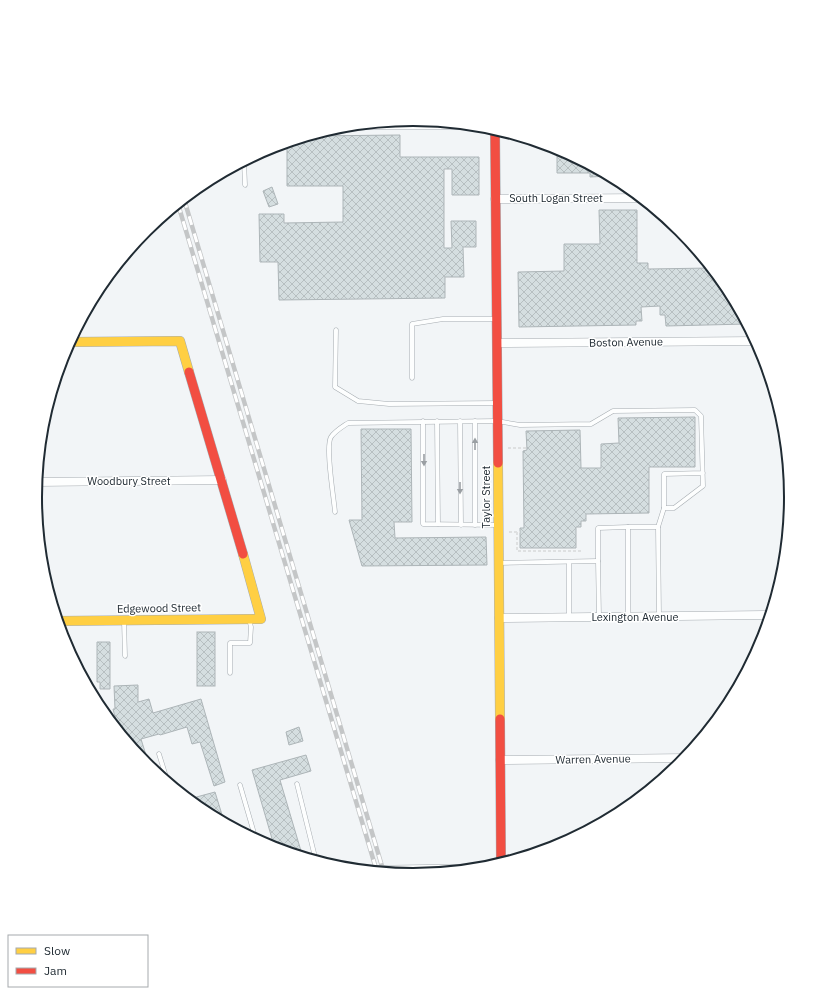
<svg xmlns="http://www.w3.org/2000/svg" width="826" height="995" viewBox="0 0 826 995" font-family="'IBM Plex Sans',sans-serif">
<defs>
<pattern id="building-cross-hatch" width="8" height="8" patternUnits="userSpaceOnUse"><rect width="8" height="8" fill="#d5dee0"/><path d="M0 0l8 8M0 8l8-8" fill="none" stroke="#b7bfc1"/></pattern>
</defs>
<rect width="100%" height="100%" fill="#f2f5f7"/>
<g fill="url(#building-cross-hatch)" stroke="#adb5b8">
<polygon points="400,135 400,157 479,157 479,195 452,195 452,169 444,169 444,248 452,248 451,221 476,221 476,247 463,247 464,277 445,277 445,298 279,300 278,262 260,262 259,214 284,214 284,223 343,222 343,186 287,186 287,143 309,136"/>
<polygon points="517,136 530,140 517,140"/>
<polygon points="557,154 569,154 610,176 590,177 590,173 557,173"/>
<polygon points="272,187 278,204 269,207 263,191"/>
<polygon points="599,210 637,210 637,263 648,263 648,269 711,268 727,288 747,324 666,326 665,315 660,315 660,306 641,307 642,321 636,321 636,325 519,327 518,272 564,271 564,244 600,244"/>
<polygon points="695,417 695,467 649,467 649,513 586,514 586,521 581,521 581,527 576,527 576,548 520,548 520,528 524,528 523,451 527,450 526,431 580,430 581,468 601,468 601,444 619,443 618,418"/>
<polygon points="361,429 411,429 412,522 394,522 395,538 486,537 487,565 362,566 349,520 362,520"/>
<rect x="197" y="632" width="18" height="54"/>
<polygon points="97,642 110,642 110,689 100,689 100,682 97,682"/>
<polygon points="138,685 138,702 149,699 153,713 201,699 225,782 214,786 200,742 192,744 187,727 160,735 159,734 141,739 150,768 146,765 113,725 117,725 113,709 115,709 114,686"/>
<polygon points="299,727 303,741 289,745 286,732"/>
<polygon points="306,755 311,771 280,780 301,851 292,854 275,849 252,770"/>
<polygon points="215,792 223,818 218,820 203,812 189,799"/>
</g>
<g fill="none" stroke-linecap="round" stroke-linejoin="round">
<defs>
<g id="lane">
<polyline points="339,127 486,127"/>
<polyline points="244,161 245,185"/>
<polyline points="336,330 335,387 358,401 389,404 497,403"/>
<polyline points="412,378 412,324 443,319 496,319"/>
<polyline points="423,421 423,524 498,525"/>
<polyline points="437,421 438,524"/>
<polyline points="460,421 461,525"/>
<polyline points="475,421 475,525"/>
<path d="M335 512C334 499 325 446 331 437 335 431 342 427 348 423L497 421 520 425 591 424 613 411 695 410 701 416 703 486 674 508H664V474L703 473"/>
<polyline points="658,527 664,508"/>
<polyline points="598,561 598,528 628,527"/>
<polyline points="569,562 569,617"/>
<polyline points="499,563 598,561 599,617"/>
<polyline points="628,616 628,527 658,527 659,616"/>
<polyline points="124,621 125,656"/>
<polyline points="230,673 230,643 250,643 251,627 249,619"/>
<polyline points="159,754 168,783"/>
<polyline points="297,784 316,861"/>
<polyline points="240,785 256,840"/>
</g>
<g id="street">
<polyline points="495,199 641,198"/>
<polyline points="497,343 756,341"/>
<polyline points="37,482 222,480"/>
<polyline points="499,618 770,615"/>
<polyline points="500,760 686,758"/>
<polyline points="362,870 489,868"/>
</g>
<g id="slow">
<polyline points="70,342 180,341 189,372"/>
<polyline points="498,463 500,719"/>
<polyline points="57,621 261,619 243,554"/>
</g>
<g id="jam">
<polyline points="495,129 498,463"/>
<polyline points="189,372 243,554"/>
<polyline points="500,719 501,864"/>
</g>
</defs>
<use href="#lane" stroke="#a6acb1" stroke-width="5"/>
<use href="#street" stroke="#a6acb1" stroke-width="9"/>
<use href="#slow" stroke="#a6acb1" stroke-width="10"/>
<use href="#jam" stroke="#a6acb1" stroke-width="10"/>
<g stroke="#dee0e1" stroke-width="2" stroke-dasharray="3 2" stroke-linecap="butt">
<polyline points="508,448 526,448"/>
<polyline points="509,532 520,532"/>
<polyline points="517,532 517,551 582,551"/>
</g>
<use href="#lane" stroke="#fdfefe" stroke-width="4"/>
<use href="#street" stroke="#fdfefe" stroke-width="8"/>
<use href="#slow" stroke="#ffcf43" stroke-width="9"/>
<use href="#jam" stroke="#f24e42" stroke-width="9"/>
<defs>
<g id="rail">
<polyline points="184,199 384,873"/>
<polyline points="178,204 377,872"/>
</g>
</defs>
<use href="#rail" stroke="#c4c6c7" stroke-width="4.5"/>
<use href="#rail" stroke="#fff" stroke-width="3" stroke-dasharray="9" stroke-linecap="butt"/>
</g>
<defs><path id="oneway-solid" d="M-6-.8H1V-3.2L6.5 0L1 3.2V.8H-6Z"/></defs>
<g fill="#9a9fa3">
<use href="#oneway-solid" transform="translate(475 444) rotate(-90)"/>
<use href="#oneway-solid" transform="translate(424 460) rotate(90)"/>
<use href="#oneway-solid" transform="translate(460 488) rotate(90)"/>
</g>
<g text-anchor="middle" stroke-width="3" stroke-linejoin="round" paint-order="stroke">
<g font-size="11" fill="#202b33" stroke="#fff">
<text x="556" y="202">South Logan Street</text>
<text transform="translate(626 342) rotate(-1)" y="4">Boston Avenue</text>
<text x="129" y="485">Woodbury Street</text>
<text transform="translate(486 497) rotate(-90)" y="4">Taylor Street</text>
<text transform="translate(159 608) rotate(-1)" y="4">Edgewood Street</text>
<text x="635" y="621">Lexington Avenue</text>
<text transform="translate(593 759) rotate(-1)" y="4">Warren Avenue</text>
</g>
</g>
<path d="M0 0H826V995H0ZM42 497a371 371 0 1 1 742 0a371 371 0 1 1-742 0Z" fill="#fff" fill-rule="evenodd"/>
<path fill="none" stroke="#202b33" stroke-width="2" d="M42 497a371 371 0 1 1 742 0a371 371 0 1 1-742 0Z"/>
<rect x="8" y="935" width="140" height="52" fill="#ffffff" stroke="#a6aaad"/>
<rect x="16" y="948" width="20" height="6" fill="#ffcf43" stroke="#a6aaad"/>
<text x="44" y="955" font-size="12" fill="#202b33">Slow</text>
<rect x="16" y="968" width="20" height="6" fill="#f24e42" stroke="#a6aaad"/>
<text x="44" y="975" font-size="12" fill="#202b33">Jam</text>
</svg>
